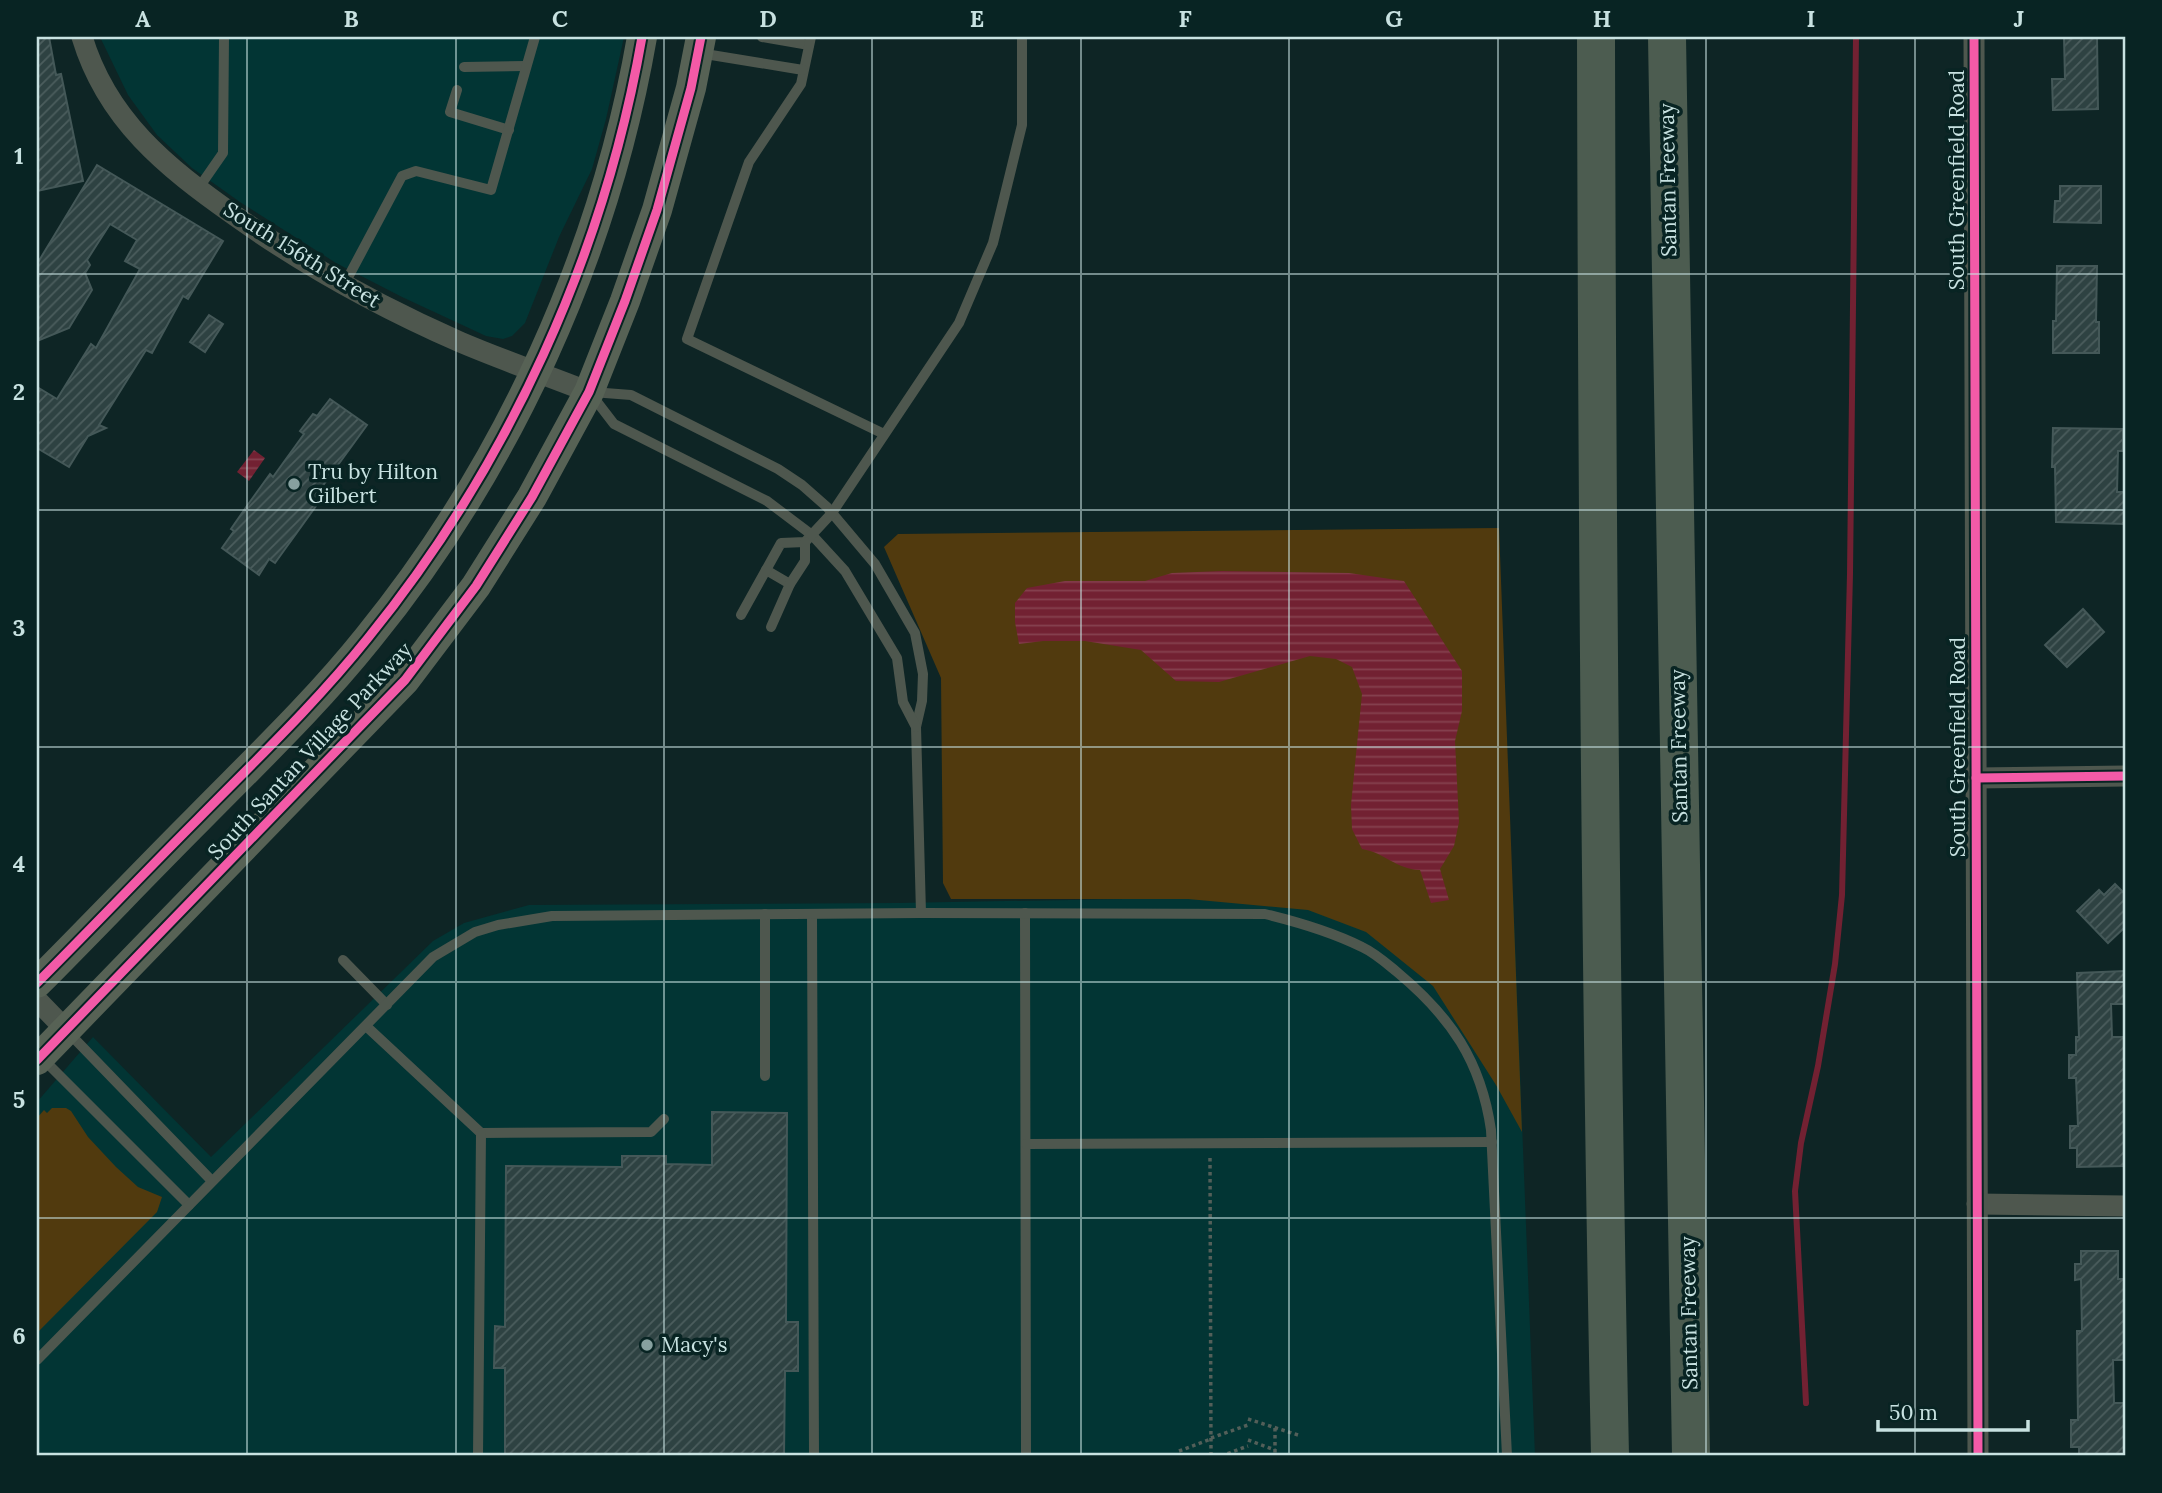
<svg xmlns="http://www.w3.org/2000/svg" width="2162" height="1493" viewBox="0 0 2162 1493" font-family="Lora,serif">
<defs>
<pattern id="water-rules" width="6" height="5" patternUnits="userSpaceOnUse" patternTransform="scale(1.75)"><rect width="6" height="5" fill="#722132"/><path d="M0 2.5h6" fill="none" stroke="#85414f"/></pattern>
<pattern id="building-hatch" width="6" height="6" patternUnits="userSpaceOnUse" patternTransform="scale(1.75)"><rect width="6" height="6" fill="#2e4242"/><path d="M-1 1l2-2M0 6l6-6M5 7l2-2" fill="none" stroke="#4b5d5d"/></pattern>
</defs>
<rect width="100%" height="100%" fill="#0e2525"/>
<g fill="#023534">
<polygon points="100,37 624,37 606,119 592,169 559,237 525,323 512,336 503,339 486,336 402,297 336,263 240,202 192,168 157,135 128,95"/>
<polygon points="1513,892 1535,1456 37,1456 37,1102 93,1037 211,1157 433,941 464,923 529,905 898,903"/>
</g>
<g fill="#513a0e">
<polygon points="1499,528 1522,1132 1496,1085 1433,986 1366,932 1308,910 1188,899 951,899 943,883 941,678 884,547 898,534"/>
<polygon points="52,1108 66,1108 71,1111 88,1137 116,1167 138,1187 162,1197 157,1212 37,1333 37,1118 44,1110 47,1113"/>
</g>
<g fill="url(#water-rules)">
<polygon points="254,450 265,458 249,481 237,472"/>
<path d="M1222 571 1349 573 1404 581 1462 671V711L1455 741 1459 822 1454 846 1440 869 1449 900 1431 903 1420 870C1395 869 1386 853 1362 849L1352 829 1351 805 1362 694 1352 667 1336 659 1310 656 1219 682 1176 681 1141 650 1085 641H1043L1019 644 1015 622V603L1027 588 1065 581H1145L1172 573Z"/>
</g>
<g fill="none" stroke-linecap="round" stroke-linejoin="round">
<polyline stroke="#722132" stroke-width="6" points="1806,1403 1795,1191 1801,1143 1818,1066 1835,964 1842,895 1850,574 1856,37"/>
</g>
<g fill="url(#building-hatch)" stroke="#445858" stroke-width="2">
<polygon points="37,37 49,37 56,75 61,74 83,181 37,191"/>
<polygon points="2064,37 2097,37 2098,109 2053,110 2052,79 2065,79"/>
<polygon points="97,165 223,241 188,299 183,296 152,353 146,350 99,425 106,428 88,436 69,467 37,448 37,387 57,399 91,344 96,348 140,269 125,261 137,240 110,224 87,260 90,265 85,273 92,290 69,328 37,341 37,264"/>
<polygon points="2060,186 2101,186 2101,223 2054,222 2055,201 2060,201"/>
<polygon points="2057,266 2097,266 2096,322 2099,322 2099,353 2053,353 2053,321 2056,321"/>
<polygon points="209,315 223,324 205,352 190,342"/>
<polygon points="330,399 367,425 311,502 316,506 275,563 269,559 259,575 222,548 234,531 231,529 249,503 270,474 273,477 304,434 300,431 313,414 317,416"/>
<polygon points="2053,428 2123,429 2123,451 2118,451 2117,492 2125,492 2125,524 2056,522 2055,467 2052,467"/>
<polygon points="2083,609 2104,632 2067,667 2045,645"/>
<polygon points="2115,884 2125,894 2125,927 2108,943 2077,911 2099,890 2104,895"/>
<polygon points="2125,971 2125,1004 2111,1004 2112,1037 2125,1037 2125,1166 2077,1167 2077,1148 2070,1148 2070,1126 2078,1126 2076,1078 2069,1078 2069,1055 2076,1055 2076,1037 2079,1037 2077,973"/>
<polygon points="712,1112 787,1113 786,1322 798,1322 798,1371 785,1371 784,1456 505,1456 505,1368 494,1368 495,1326 505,1327 506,1166 622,1167 622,1156 666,1156 666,1164 712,1165"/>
<polygon points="2081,1251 2118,1251 2118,1279 2125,1279 2125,1360 2113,1360 2114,1403 2125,1403 2125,1456 2079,1456 2079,1447 2071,1447 2071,1420 2078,1420 2077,1331 2082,1331 2081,1279 2075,1280 2075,1264 2081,1264"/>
</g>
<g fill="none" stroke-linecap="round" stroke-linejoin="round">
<g stroke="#535f59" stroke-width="3.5" stroke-dasharray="3.5 3.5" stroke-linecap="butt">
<polyline points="1210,1158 1211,1456"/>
<polyline points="1248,1419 1298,1435"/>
<polyline points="1275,1428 1275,1456"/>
<polyline points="1211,1438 1248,1425"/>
<polyline points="1248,1440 1275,1450"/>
<polyline points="1179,1451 1211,1439"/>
<polyline points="1221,1456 1248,1446"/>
</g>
<g stroke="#4e574e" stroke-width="10">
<polyline points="762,37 809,45"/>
<polyline points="811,37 801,84 749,162 687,339 884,434"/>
<polyline points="699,53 803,70"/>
<polyline points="464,67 526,66"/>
<polyline points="457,90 450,112 509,130"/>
<polyline points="198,189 223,153 224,37"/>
<polyline points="344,285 402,176 416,171 491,190 535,37"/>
<polyline points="592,392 631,395 778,469 802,485 827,507 875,564 915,633 923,674 922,701 916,727 921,913"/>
<polyline points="591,394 614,424 767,501 812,535 845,571 897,658 903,702 916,727"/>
<polyline points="766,570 790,584"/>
<polyline points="741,615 781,543 805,542 832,513 959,323 993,243 1022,125 1022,37"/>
<polyline points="771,627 790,584 805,561 805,542"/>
<polyline points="1025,913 1026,1456"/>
<polyline points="812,914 814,1456"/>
<polyline points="343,960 387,1005"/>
<polyline points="366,1026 481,1133 651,1132 664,1119"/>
<polyline points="67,1031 211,1180"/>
<polyline points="42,1058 189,1205"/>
<polyline points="765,1076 765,914"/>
<polyline points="1026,1144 1492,1142"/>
<path d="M37 1360 433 957 475 932 498 925 552 916 921 913 1265 914C1298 922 1332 932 1362 947 1375 953 1386 963 1397 972 1451 1017 1481 1061 1491 1130L1507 1456"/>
<polyline points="478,1456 481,1133"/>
</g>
<g stroke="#4e574e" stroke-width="21">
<path d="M82 37C107 120 166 167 234 215 304 265 380 307 460 342 502 360 546 375 589 392"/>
<polyline points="1974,37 1978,1456"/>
<polyline points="1976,778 2125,776"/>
<polyline points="37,1000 66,1030"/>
<polyline points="1977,1204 2125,1206"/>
</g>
<g stroke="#576255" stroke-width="30">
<path d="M37 983C91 929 144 873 198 819 256 760 316 703 368 638 508 466 604 255 642 37"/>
<polyline points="37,1060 405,680 476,586 532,497 589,392 625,301 657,210 691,88 701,37"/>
</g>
<g stroke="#4c5c50" stroke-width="38">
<path d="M1596 37C1597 510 1600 983 1610 1456"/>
<polyline points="1667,37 1691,1456"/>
</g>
<defs>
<g id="cycleway">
<polyline points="1974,37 1978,1456"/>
<polyline points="1976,778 2125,776"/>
<path d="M37 983C91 929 144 873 198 819 256 760 316 703 368 638 508 466 604 255 642 37"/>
<polyline points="37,1060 405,680 476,586 532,497 589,392 625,301 657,210 691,88 701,37"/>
</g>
</defs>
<use href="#cycleway" stroke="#082423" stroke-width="13"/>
<use href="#cycleway" stroke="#f35aa7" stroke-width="9"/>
</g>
<path fill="none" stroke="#c8e2e1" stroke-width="2" stroke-opacity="0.55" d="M247 37V1456M456 37V1456M664 37V1456M872 37V1456M1081 37V1456M1289 37V1456M1498 37V1456M1706 37V1456M1915 37V1456M37 274H2125M37 510H2125M37 747H2125M37 982H2125M37 1218H2125"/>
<g fill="#87a09f" stroke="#082423" stroke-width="2.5">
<circle cx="294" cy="484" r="7"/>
<circle cx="647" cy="1345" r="7"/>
</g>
<g text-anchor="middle" stroke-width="7" stroke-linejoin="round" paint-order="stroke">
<g font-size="21" fill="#c8e2e1" stroke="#082423">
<text transform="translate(1668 180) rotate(-91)" y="7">Santan Freeway</text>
<text transform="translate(1957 180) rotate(-90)" y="7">South Greenfield Road</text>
<text transform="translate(302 255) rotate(32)" y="7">South 156th Street</text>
<text transform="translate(1679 746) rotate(-91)" y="7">Santan Freeway</text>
<text transform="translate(1958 747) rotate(-90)" y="7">South Greenfield Road</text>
<text transform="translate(310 751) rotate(-47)" y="7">South Santan Village Parkway</text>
<text transform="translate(1689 1313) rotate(-91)" y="7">Santan Freeway</text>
</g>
<g font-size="21" fill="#c8e2e1" stroke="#082423" text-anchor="start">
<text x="308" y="479">Tru by Hilton<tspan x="308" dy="24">Gilbert</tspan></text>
<text x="661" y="1352">Macy's</text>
</g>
</g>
<rect width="2162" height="1493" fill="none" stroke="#082423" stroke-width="77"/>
<path d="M1878 1420v10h150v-10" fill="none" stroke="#c8e2e1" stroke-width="3.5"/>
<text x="1889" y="1420" font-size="21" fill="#c8e2e1" stroke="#082423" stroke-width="5" paint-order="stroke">50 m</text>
<rect x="38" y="38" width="2086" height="1416" fill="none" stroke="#c8e2e1" stroke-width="2.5"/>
<g font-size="23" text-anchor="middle" font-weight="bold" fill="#c8e2e1">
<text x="143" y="27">A</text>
<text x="351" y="27">B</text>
<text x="560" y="27">C</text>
<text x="768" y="27">D</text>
<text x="977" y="27">E</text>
<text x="1185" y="27">F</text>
<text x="1394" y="27">G</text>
<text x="1602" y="27">H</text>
<text x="1811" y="27">I</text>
<text x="2019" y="27">J</text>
<text x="19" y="164">1</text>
<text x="19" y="400">2</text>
<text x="19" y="636">3</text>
<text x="19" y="872">4</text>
<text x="19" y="1108">5</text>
<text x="19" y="1344">6</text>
</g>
</svg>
